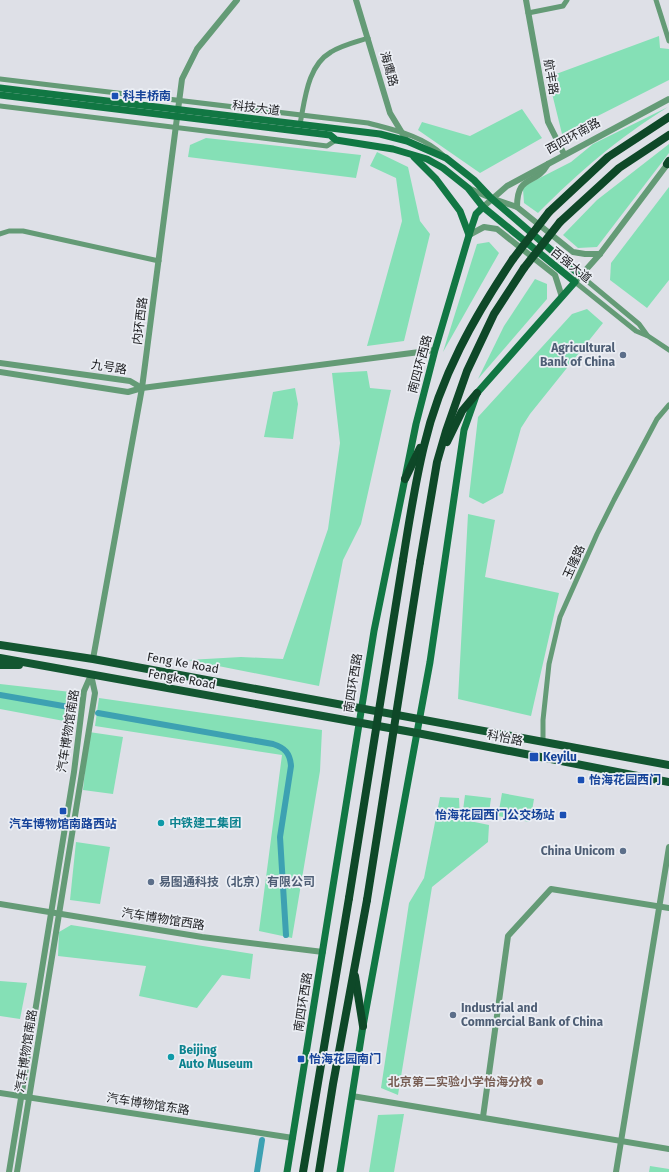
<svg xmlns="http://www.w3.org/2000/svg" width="669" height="1172" viewBox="0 0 669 1172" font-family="'Fira Sans','Noto Sans SC',sans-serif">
<rect width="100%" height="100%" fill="#dee0e7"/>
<g fill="#85e0b6">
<polygon points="659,36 660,48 669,49 669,80 562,134 548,77"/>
<path d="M668 107C617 139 580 171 538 213L524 203 523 189 526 185 571 162 593 144Z"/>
<polygon points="522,109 542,138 480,173 418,130 422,122 470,136"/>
<polygon points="206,138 361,155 356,178 188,157 190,145"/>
<polygon points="669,144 669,153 597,247 578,248 563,235 597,200"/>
<polygon points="377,152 408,167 420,221 430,234 404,341 367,346 402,221 396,178 370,166"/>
<polygon points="669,187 669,280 647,308 610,280 611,263"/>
<polygon points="489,242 499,253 443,352 477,244"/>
<polygon points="535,279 547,284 547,299 478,379 504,326"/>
<polygon points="587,309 603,323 530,414 521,428 503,493 483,504 469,497 478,417 572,314"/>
<polygon points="367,371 370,388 391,390 361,524 343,560 319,686 188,660 241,657 283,659 328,529 340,443 332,373"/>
<polygon points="295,388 298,404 293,439 264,437 273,392"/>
<polygon points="468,514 495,520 485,577 559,593 531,716 458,699"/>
<polygon points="0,684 71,692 64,721 0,709"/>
<polygon points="99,698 322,730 320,771 292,938 259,931 282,755 95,726"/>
<polygon points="89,732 123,737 113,794 83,790"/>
<polygon points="502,793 534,799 530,822 498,816"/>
<polygon points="465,795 491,798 489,813 463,810"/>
<polygon points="440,797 459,798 460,819 489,825 488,842 432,887 398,1095 381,1088 409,903 424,878"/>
<polygon points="76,842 110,847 100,904 70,900"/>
<polygon points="71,925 253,954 250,979 222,975 197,1008 139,996 146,966 58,956 59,932"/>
<polygon points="0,981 27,983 20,1019 0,1016"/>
<polygon points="404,1114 394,1172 369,1172 378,1115"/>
<polygon points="650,1166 669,1169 669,1172 649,1172"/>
</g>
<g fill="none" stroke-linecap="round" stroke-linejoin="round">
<g stroke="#3da1b2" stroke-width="6">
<polyline points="0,695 69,707"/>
<path d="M98 713 273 744C285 748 290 753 291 766L280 837 286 935"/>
<polyline points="257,1172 262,1140"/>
</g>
<g stroke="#649b76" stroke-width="5">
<polyline points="656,0 669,41"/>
<polyline points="528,13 563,6 567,0"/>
<path d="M0 79 368 123C394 130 424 136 444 156"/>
<polyline points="0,106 327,146 336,140"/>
<path d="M300 124C305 100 307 66 331 52 342 45 356 42 368 38"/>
<polyline points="0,234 9,231 23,231 159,261"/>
<polyline points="580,275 639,324 647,335"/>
<polyline points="575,282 636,331 648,336 669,350"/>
<polyline points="543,742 543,720 549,664 560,617 597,534 614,500 657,419 669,405"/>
</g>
<g stroke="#649b76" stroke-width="6">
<polyline points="356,0 390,113 407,141"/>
<polyline points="526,0 548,122 564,154"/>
<path d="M548 164C535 187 517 173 517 207L573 252 585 254H600"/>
<polyline points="468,188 491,198 517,207"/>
<polyline points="483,207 507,186 669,99"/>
<polyline points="469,235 484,227 497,229 555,275 562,297"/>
<polyline points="575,282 600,254 669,162"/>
<polyline points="0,363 130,381 142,388"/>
<polyline points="0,372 128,392 142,388 435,350"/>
<polyline points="93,659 142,388 182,79 197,49 237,0"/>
<polyline points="0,904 202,937 323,952"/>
<polyline points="0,1093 293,1138"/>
<polyline points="352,1096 669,1149"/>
<polyline points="483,1117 508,936 551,889 669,908"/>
<polyline points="9,1172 74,772 84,691 91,675"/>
<polyline points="17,1172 95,693 91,675"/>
<polyline points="616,1172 669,847"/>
</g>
<g stroke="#117743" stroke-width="7">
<polyline points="0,88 380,134 407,141 446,158 474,180 491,198 580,275"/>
<polyline points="0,95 330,135 336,140 393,149 427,159 443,168 468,188 483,207 575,282 477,393 464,430 430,662 363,1026 340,1172"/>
<polyline points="414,157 436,179 460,211 469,235"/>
<polyline points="287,1172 374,631 416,424 435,350 469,235 476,214 483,207"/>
</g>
<g stroke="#135631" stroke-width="8">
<polyline points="0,645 93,659 669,765"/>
<polyline points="0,658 417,733 669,782"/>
<polyline points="0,665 19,665"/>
</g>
<g stroke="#0e4828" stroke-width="8">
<polyline points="667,164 669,161"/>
<polyline points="549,212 608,157 669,117"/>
<polyline points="560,222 619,168 669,135"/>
<polyline points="447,442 462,411 477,393"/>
<polyline points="405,479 420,448"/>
<path d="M403 560C409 522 415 483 424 446 440 377 474 317 513 259"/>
<polyline points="420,562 437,462 446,431 467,371 494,314 524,268"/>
<polyline points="355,976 363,1026"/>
<polyline points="303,1172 349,898"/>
<polyline points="319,1172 333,1084 367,900"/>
</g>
<g stroke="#0e4828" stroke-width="8">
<polyline points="513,259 549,212"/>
<polyline points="524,268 560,222"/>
<polyline points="349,898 403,560"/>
<polyline points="367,900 420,562"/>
</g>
</g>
<g fill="#1a4fb4" stroke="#ebeef4" stroke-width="1.5">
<rect x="111" y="92" width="8" height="8" rx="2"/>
<rect x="529" y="752" width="10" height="10" rx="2"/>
<rect x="577" y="776" width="8" height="8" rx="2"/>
<rect x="59" y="807" width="8" height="8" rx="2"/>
<rect x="559" y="811" width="8" height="8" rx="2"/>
<rect x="297" y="1055" width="8" height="8" rx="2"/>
</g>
<g fill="#5c6f8a" stroke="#ebeef4" stroke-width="1.5">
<circle cx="623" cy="355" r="4"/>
<circle cx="623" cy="851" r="4"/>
<circle cx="151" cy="882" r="4"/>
<circle cx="453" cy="1015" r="4"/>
</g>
<g fill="#0f9aa8" stroke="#ebeef4" stroke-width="1.5">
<circle cx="161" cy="823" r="4"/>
<circle cx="171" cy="1057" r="4"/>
</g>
<circle fill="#8d6e63" stroke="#ebeef4" stroke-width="1.5" cx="540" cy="1082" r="4"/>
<g text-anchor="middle" stroke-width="3.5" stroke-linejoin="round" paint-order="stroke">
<g font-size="12" fill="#212225" stroke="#ebeef4">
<text transform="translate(389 69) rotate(74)" y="4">海鹰路</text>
<text transform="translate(551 77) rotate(80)" y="4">航丰路</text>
<text transform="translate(256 108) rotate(7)" y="4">科技大道</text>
<text transform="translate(573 136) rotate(-29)" y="4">西四环南路</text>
<text transform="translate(571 265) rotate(39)" y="4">百强大道</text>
<text transform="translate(140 321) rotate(-83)" y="4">内环西路</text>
<text transform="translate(420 364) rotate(-75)" y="4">南四环西路</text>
<text transform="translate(109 367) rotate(9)" y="4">九号路</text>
<text transform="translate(574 562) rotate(-66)" y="4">玉隆路</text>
<text transform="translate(183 663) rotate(10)" y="4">Feng Ke Road</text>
<text transform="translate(182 679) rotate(10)" y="4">Fengke Road</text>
<text transform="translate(353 683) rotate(-81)" y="4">南四环西路</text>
<text transform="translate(68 731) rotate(-81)" y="4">汽车博物馆南路</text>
<text transform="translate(505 738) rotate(11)" y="4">科怡路</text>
<text transform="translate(163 919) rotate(9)" y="4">汽车博物馆西路</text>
<text transform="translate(303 1002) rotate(-81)" y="4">南四环西路</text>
<text transform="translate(26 1051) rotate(-81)" y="4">汽车博物馆南路</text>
<text transform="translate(148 1104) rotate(9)" y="4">汽车博物馆东路</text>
</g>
<g font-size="12" font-weight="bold" fill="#164399" stroke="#ebeef4" text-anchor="start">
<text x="123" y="100">科丰桥南</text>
<text x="543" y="761">Keyilu</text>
<text x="589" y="784">怡海花园西门</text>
<text x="555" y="819" text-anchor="end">怡海花园西门公交场站</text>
<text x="63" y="828" text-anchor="middle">汽车博物馆南路西站</text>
<text x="309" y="1063">怡海花园南门</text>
</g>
<g font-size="12" font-weight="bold" fill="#4e5e75" stroke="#ebeef4" text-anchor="end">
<text x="615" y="352">Agricultural<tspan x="615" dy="14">Bank of China</tspan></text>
<text x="615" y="855">China Unicom</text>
<text x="159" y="886" text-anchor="start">易图通科技（北京）有限公司</text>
<text x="461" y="1012" text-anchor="start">Industrial and<tspan x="461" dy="14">Commercial Bank of China</tspan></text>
</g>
<g font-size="12" font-weight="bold" fill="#0d838f" stroke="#ebeef4" text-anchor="start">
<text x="169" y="827">中铁建工集团</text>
<text x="179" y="1054">Beijing<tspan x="179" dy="14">Auto Museum</tspan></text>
</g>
<g font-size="12" font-weight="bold" fill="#785e54" stroke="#ebeef4" text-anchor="end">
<text x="532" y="1086">北京第二实验小学怡海分校</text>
</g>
</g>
</svg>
